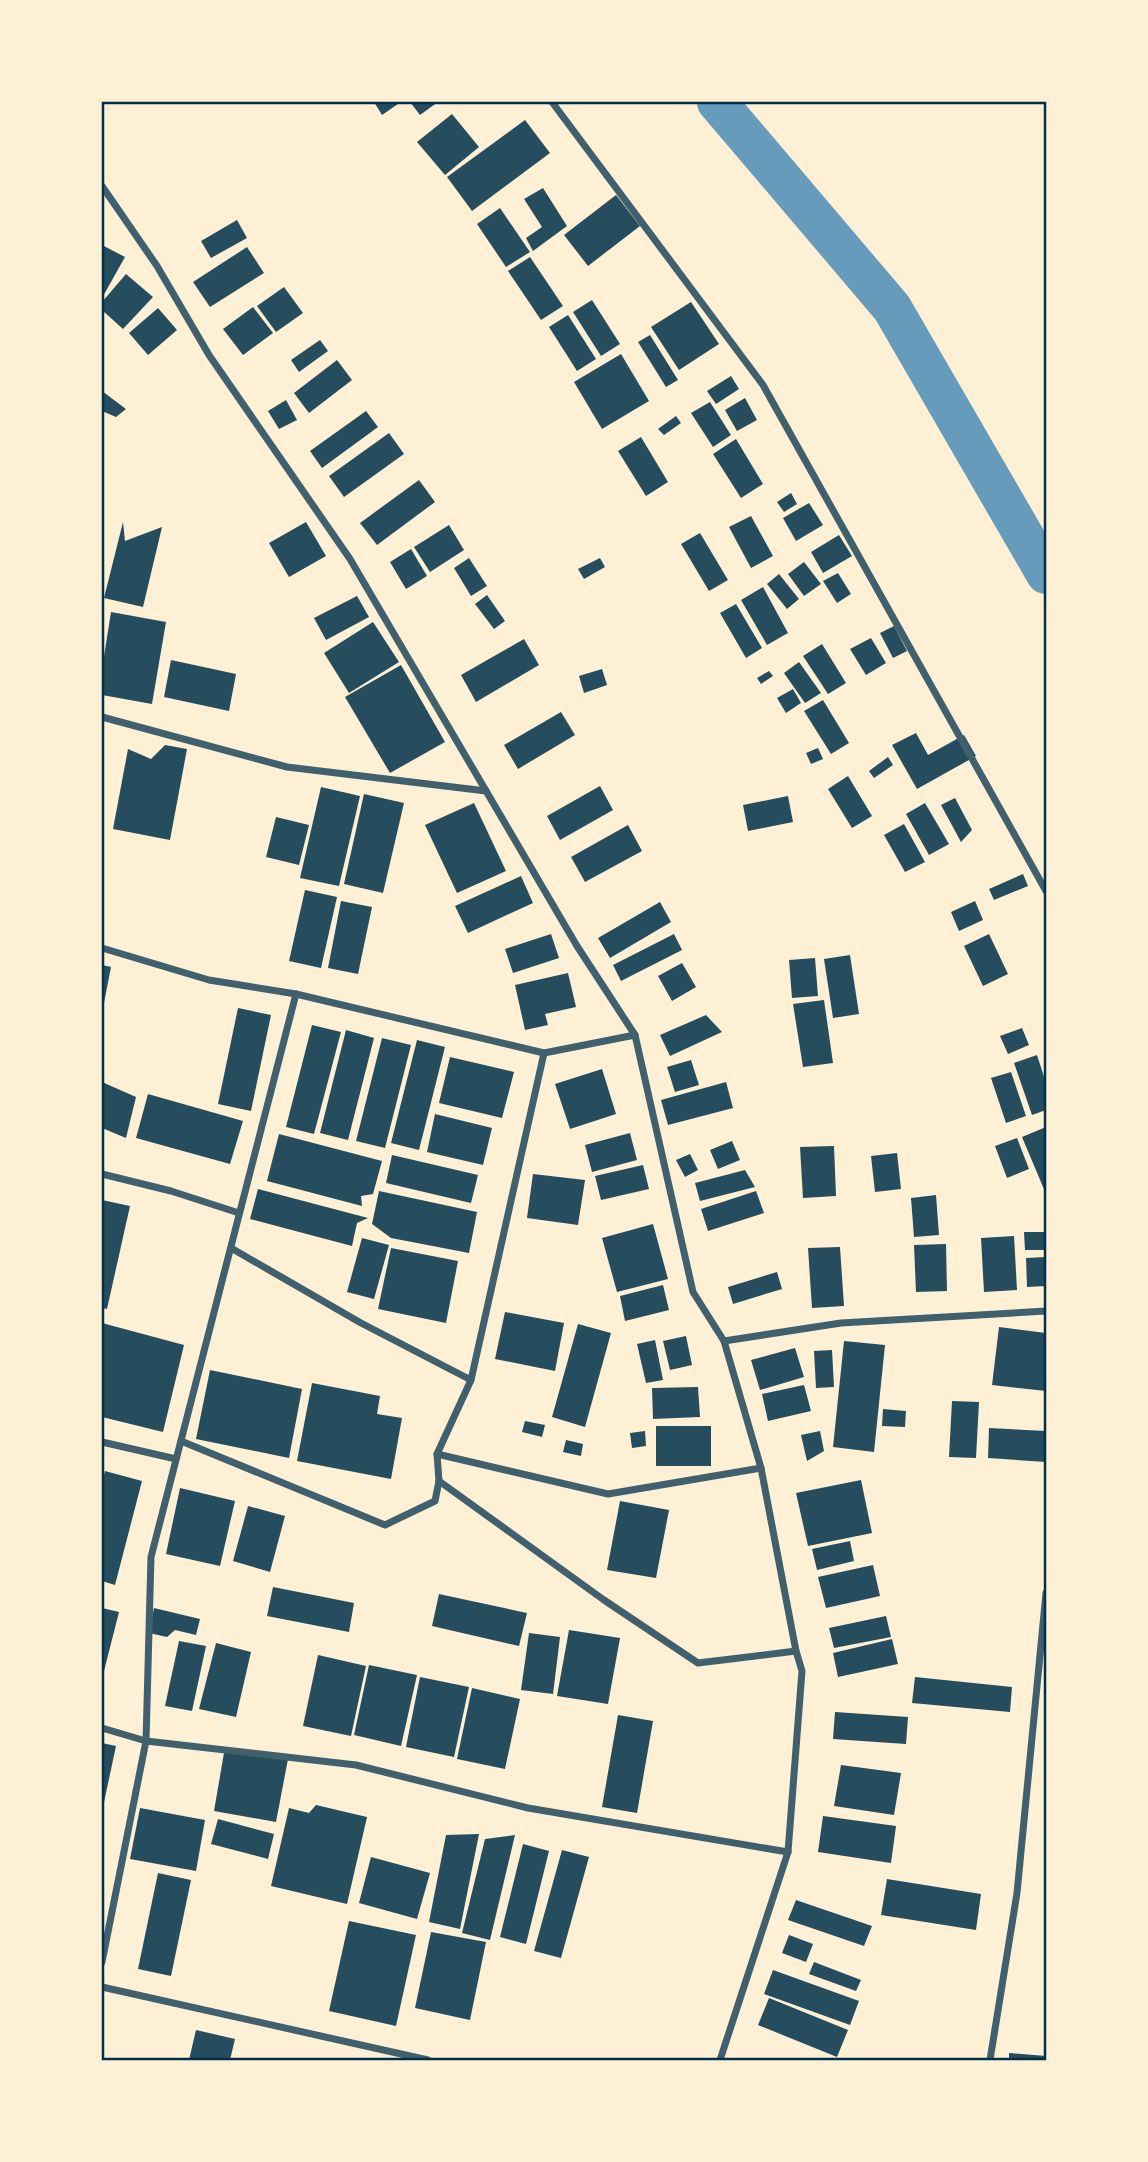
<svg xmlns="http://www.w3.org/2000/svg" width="1148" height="2162" viewBox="0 0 1148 2162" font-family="'DejaVu Sans',sans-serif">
<rect width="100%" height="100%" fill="#fdf0d5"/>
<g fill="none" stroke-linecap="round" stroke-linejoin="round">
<polyline stroke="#669bbc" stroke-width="40" points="717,102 892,308 1046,574"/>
</g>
<g fill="#264d5e">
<polygon points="374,102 396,102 398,104 382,115"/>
<polygon points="410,102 438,102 420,115"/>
<polygon points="452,114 479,147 445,175 417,142"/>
<polygon points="525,120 550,153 472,211 447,177"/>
<polygon points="543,188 567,226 533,251 526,238 542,227 524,199"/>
<polygon points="616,195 640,226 588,266 564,235"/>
<polygon points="500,208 530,252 506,267 477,224"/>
<polygon points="237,220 247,238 211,258 201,241"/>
<polygon points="102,245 125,257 102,298"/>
<polygon points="247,247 264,273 210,307 193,282"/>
<polygon points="530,257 563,306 541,320 508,271"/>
<polygon points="126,274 153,297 123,329 102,310 102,302"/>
<polygon points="284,287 303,313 276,332 257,306"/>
<polygon points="592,300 620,344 601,356 573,312"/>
<polygon points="691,302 719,344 679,370 651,327"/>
<polygon points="253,307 273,333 243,355 223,329"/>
<polygon points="158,308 177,330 148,355 129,333"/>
<polygon points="568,315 596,359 577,371 549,327"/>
<polygon points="650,335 678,380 666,387 638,342"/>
<polygon points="320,340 328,351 299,372 291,360"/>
<polygon points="621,354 649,401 602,429 574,382"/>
<polygon points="337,360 352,380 309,413 294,393"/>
<polygon points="731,376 739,389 716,404 707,391"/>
<polygon points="102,391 126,409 116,417 102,411"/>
<polygon points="745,398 757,420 737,431 725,410"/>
<polygon points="286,400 297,420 279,429 268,411"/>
<polygon points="710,402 731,435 713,447 691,413"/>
<polygon points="366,411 378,427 322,468 310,451"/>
<polygon points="676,416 681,423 664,435 658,429"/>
<polygon points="389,433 404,454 344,497 329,476"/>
<polygon points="641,437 668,482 646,496 618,451"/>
<polygon points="736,439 763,484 741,498 713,454"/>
<polygon points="419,480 435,502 377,545 360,523"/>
<polygon points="791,493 797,504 784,512 777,502"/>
<polygon points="809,503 823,525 796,541 783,518"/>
<polygon points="751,516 773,556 751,568 729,527"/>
<polygon points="123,522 125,541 162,527 143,607 104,598"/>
<polygon points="306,522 326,556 289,577 269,543"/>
<polygon points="449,525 464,550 430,572 414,547"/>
<polygon points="700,533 728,580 709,591 681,544"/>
<polygon points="839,535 852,556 823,573 811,552"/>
<polygon points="411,549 427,576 406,589 390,562"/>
<polygon points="469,558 487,586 471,596 454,568"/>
<polygon points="600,558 605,567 584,579 578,569"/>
<polygon points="804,562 821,584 804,596 788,574"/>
<polygon points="838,573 851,594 837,603 823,581"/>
<polygon points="779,574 799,599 787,609 767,584"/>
<polygon points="763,587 788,633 767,645 741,600"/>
<polygon points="487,595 505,621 494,629 475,604"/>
<polygon points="357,596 369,617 326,640 314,618"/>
<polygon points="736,604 762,648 746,658 720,613"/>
<polygon points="111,612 166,622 152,704 102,695 102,669"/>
<polygon points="373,622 399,662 349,693 324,653"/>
<polygon points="894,626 907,651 893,658 880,633"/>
<polygon points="871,638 886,663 866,675 850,649"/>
<polygon points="524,639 539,665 476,702 461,675"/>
<polygon points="822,644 846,683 828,694 803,656"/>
<polygon points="171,660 236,674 229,711 164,697"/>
<polygon points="799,662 821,693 805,703 784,673"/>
<polygon points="401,665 445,742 390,773 345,697"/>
<polygon points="602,669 607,685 584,693 579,676"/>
<polygon points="769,671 773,676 761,684 757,678"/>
<polygon points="793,689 801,703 786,713 777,698"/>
<polygon points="823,700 849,743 831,754 804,711"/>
<polygon points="561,712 575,735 518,769 504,745"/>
<polygon points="916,733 928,755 964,735 976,756 917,789 892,745"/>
<polygon points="165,745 187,749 170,840 113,829 128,749 151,759"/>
<polygon points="818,748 823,759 811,764 806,753"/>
<polygon points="888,757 893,765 874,778 869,771"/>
<polygon points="848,776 872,816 852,828 828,789"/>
<polygon points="600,786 613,810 560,840 547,816"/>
<polygon points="321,787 360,796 339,886 300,878"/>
<polygon points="364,794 404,803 383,893 344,884"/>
<polygon points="788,796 793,822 748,831 743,805"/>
<polygon points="955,798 972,830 961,842 941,805"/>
<polygon points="474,803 506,871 457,893 425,825"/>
<polygon points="925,803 949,844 929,855 906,814"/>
<polygon points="276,817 309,825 299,865 266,857"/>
<polygon points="904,824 925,862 905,872 884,835"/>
<polygon points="628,825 642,851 585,882 571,857"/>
<polygon points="1023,874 1028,886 994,900 989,889"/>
<polygon points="521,876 533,903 468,933 455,906"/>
<polygon points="305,890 337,897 321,968 289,961"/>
<polygon points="341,901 372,907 358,974 328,968"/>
<polygon points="975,901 983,920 959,931 951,912"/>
<polygon points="660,902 671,922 610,958 598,938"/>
<polygon points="551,934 559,958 513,973 505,949"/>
<polygon points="674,934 682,950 621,981 613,965"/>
<polygon points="989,934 1008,974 983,986 964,946"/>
<polygon points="850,955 859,1014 833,1018 824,959"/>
<polygon points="815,958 818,996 792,998 789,960"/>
<polygon points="682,963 696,987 672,1001 658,976"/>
<polygon points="102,965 111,967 103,1008 102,1007"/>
<polygon points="568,973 576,1007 545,1014 548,1025 525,1030 515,985"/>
<polygon points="824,1000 833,1063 803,1067 793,1004"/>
<polygon points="238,1008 271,1015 251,1111 218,1104"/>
<polygon points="706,1015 722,1032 670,1056 660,1035"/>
<polygon points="312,1025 341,1032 314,1134 286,1127"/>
<polygon points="1022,1028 1029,1045 1008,1054 1000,1036"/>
<polygon points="346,1030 374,1038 348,1140 320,1133"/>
<polygon points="382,1038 411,1045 385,1148 356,1141"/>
<polygon points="417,1040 445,1047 419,1150 391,1143"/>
<polygon points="1037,1055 1046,1083 1046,1110 1032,1115 1014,1063"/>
<polygon points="450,1057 514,1072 502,1118 439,1103"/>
<polygon points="691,1060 699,1085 675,1092 667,1067"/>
<polygon points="602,1069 616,1114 570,1129 555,1084"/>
<polygon points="1011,1072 1026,1116 1006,1123 991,1078"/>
<polygon points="102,1082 136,1097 126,1138 102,1128"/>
<polygon points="726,1082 733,1108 668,1125 661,1100"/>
<polygon points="148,1094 243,1121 230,1164 136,1138"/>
<polygon points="435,1114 492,1128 483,1165 427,1152"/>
<polygon points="1046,1127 1046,1194 1022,1137"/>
<polygon points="630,1133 637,1160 592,1172 585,1145"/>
<polygon points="279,1134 382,1161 373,1194 361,1196 362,1206 267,1181"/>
<polygon points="1017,1138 1029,1169 1007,1178 995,1146"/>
<polygon points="732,1141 740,1160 718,1169 710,1150"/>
<polygon points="834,1146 836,1196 803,1198 800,1147"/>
<polygon points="897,1153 901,1189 875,1192 871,1156"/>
<polygon points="690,1154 698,1170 685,1177 676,1160"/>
<polygon points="392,1155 478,1175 471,1203 386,1183"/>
<polygon points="643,1165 649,1189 601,1200 595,1176"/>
<polygon points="745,1170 755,1187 700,1201 695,1183"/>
<polygon points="533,1174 585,1180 578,1225 527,1218"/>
<polygon points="258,1189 368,1218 357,1223 352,1246 250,1219"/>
<polygon points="379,1191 477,1212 469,1253 391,1238 372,1224"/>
<polygon points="756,1191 764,1213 708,1231 701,1209"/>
<polygon points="936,1195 939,1235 914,1237 911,1198"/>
<polygon points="102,1200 130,1206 107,1309 102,1308"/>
<polygon points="653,1224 668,1279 617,1292 602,1238"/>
<polygon points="1024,1232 1046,1232 1046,1250 1025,1250"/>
<polygon points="1014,1236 1017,1290 984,1292 981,1238"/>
<polygon points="362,1238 389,1245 374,1299 347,1292"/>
<polygon points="946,1244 947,1291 916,1292 914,1245"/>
<polygon points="840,1247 844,1306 812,1308 808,1248"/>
<polygon points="391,1248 458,1261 446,1323 378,1309"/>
<polygon points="1046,1257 1046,1286 1027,1287 1026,1258"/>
<polygon points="777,1272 782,1289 733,1304 728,1287"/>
<polygon points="663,1285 669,1310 625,1321 620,1296"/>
<polygon points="505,1312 564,1323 555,1371 495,1359"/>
<polygon points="102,1323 184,1345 163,1432 102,1417"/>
<polygon points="578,1324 611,1333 585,1427 552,1417"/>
<polygon points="999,1327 1046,1333 1046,1391 992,1385"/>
<polygon points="686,1336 692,1365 670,1370 663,1341"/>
<polygon points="655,1340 663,1380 646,1383 637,1344"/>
<polygon points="844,1341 885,1345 874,1452 833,1447"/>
<polygon points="795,1348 804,1377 760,1390 751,1360"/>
<polygon points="832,1350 834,1387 816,1388 814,1351"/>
<polygon points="210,1370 302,1389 289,1458 196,1439"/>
<polygon points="312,1383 380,1396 377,1414 402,1418 391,1479 297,1461"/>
<polygon points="804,1385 811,1411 768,1421 762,1394"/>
<polygon points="698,1387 700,1417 653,1419 652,1388"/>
<polygon points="952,1401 979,1402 976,1458 949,1457"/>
<polygon points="883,1409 906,1411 905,1427 882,1426"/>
<polygon points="525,1421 545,1425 542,1437 522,1432"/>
<rect x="656" y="1426" width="55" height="40"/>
<polygon points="989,1428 1046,1431 1046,1462 988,1458"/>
<polygon points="645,1431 646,1446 632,1448 630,1433"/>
<polygon points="820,1431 824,1451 807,1461 801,1435"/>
<polygon points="566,1440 583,1444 581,1456 563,1452"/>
<polygon points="105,1471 142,1481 115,1585 102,1581 102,1483"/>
<polygon points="861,1480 872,1533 808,1546 796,1493"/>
<polygon points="180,1488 235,1501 220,1566 166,1554"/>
<polygon points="620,1501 669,1510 656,1578 607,1570"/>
<polygon points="248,1506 285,1516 270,1572 233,1561"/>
<polygon points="850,1541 854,1561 817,1570 812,1549"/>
<polygon points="873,1565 880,1596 826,1608 818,1577"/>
<polygon points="273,1587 354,1603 349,1632 267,1616"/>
<polygon points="439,1594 527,1613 519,1646 432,1626"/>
<polygon points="102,1608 119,1612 102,1679"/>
<polygon points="154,1608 200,1619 196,1635 175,1630 167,1637 149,1633"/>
<polygon points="886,1616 891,1637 834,1648 829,1628"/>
<polygon points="569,1630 620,1638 608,1704 557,1696"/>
<polygon points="529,1633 560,1637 553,1694 521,1690"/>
<polygon points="892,1639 898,1664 838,1677 833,1653"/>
<polygon points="179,1641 206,1646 192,1711 165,1706"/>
<polygon points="216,1643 251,1652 236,1717 199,1709"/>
<polygon points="318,1655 366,1666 351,1736 303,1726"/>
<polygon points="369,1665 417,1675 401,1746 354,1735"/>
<polygon points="420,1677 469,1687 454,1757 406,1747"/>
<polygon points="915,1677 1012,1687 1010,1712 912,1703"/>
<polygon points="472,1688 520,1699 505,1769 457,1759"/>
<polygon points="835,1712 908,1717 906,1744 833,1739"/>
<polygon points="618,1715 653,1721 637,1813 602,1807"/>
<polygon points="102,1743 116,1746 103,1807 102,1807"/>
<polygon points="225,1747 288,1759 276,1822 214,1811"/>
<polygon points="841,1765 901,1773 894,1815 834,1806"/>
<polygon points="316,1805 367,1817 347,1904 271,1886 289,1808 309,1813"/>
<polygon points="140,1808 205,1820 196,1871 130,1859"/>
<polygon points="823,1816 896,1826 891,1863 818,1852"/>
<polygon points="218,1819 274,1834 268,1859 211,1844"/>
<polygon points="479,1834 460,1929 429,1922 446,1835"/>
<polygon points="515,1835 490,1940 462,1933 485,1839"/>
<polygon points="523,1844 549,1851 526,1944 500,1937"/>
<polygon points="562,1850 589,1857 561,1958 534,1951"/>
<polygon points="371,1857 430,1873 417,1919 359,1903"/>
<polygon points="158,1873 191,1880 171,1976 138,1969"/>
<polygon points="887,1879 981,1894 976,1930 881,1915"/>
<polygon points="796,1900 872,1926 864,1946 788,1920"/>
<polygon points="349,1921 416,1935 396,2026 329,2011"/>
<polygon points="431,1932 486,1942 470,2020 415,2008"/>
<polygon points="789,1935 813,1944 806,1962 782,1953"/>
<polygon points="814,1962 861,1980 856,1991 809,1974"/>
<polygon points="773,1970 859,2001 850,2025 764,1994"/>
<polygon points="769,1998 848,2030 837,2057 758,2025"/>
<polygon points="196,2030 235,2039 230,2060 189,2060"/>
<polygon points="1009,2053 1046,2056 1046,2060 1009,2060"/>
</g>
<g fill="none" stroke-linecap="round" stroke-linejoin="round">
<g stroke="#3f606c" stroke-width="7">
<polyline points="552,102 763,385 1046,891"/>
<polyline points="102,186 157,266 209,355 350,559 577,946 635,1035 693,1292 724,1341 761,1468 796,1651 802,1671 788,1852 720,2060"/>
<polyline points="102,717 287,767 486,791"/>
<polyline points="102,948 209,980 296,994 544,1053 635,1035"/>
<polyline points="102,1174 171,1191 239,1213"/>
<polyline points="724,1341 841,1323 1046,1311"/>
<polyline points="471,1380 544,1053"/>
<polyline points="181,1441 385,1525 435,1501 439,1481 437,1454 471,1380 361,1323 231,1248"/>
<polyline points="102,1442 176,1459"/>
<polyline points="437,1454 608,1494 761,1468"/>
<polyline points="439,1481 604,1600 698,1663 796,1651"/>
<polyline points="102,1728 146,1741 356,1765 528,1808 788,1852"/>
<polyline points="102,1962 146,1741 151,1557 296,994"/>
<polyline points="102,1987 428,2060"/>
<polyline points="990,2060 1017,1893 1046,1593"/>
</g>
</g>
<rect width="1148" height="2162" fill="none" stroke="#fdf0d5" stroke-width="206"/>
<rect x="103" y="103" width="942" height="1956" fill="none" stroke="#003049" stroke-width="2.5"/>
</svg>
